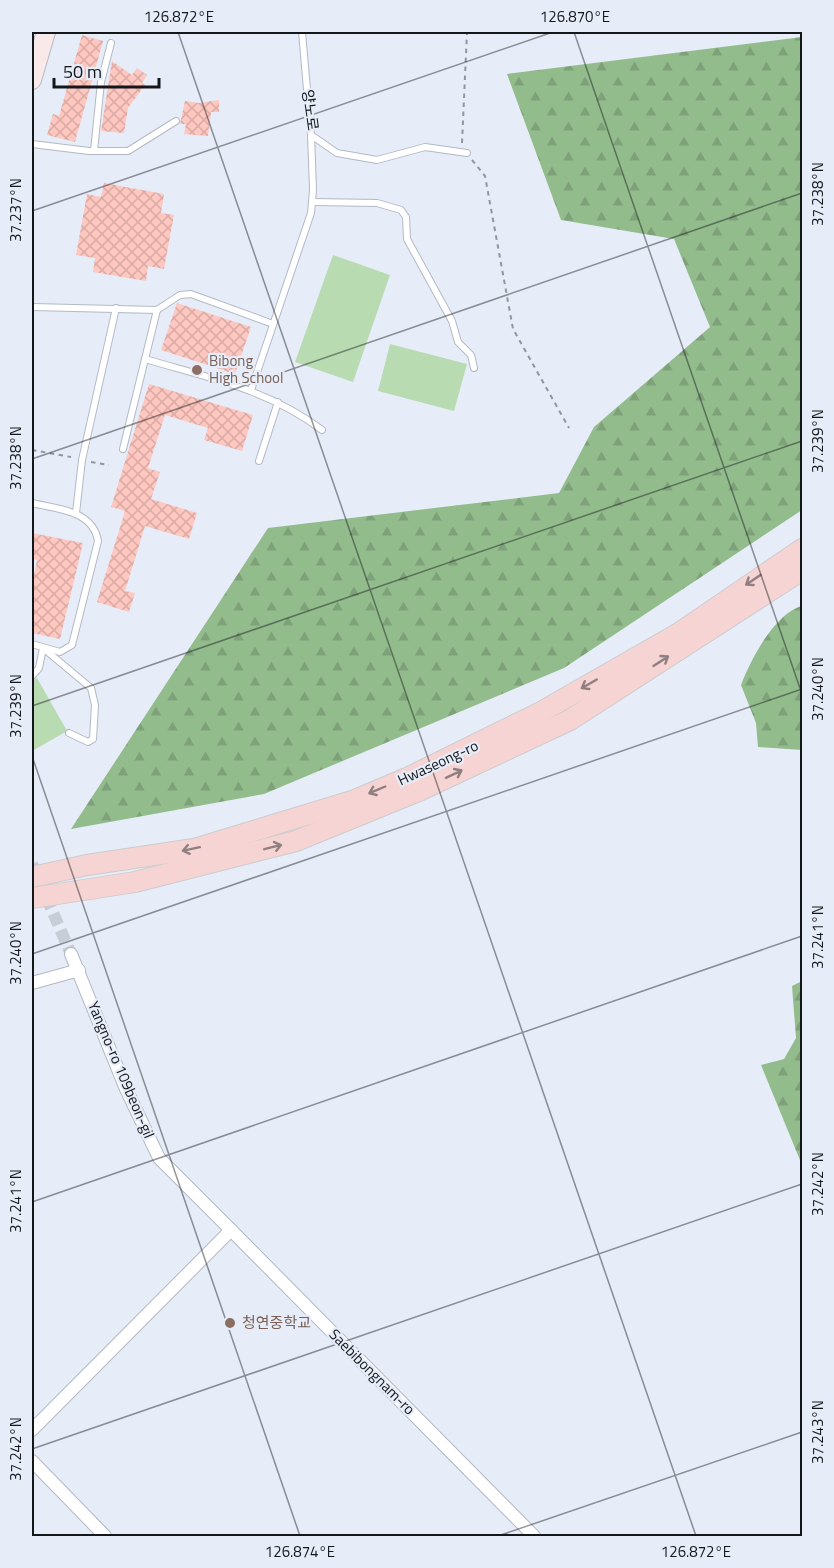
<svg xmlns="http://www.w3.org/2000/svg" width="834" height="1568" viewBox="0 0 834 1568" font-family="'Titillium Web','Noto Sans KR',sans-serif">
<defs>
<pattern id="forest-firs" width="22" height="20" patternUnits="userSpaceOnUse" patternTransform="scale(1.5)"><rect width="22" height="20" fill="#93bc8d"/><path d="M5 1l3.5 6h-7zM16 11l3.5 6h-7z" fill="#7ea179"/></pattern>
<pattern id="building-cross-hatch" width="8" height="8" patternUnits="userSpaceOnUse" patternTransform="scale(1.5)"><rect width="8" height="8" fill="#fec7c0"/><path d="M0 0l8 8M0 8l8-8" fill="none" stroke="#d9aaa4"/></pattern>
</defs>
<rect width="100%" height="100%" fill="#e7edf8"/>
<g fill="url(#forest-firs)">
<polygon points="802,37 802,510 564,668 264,794 71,829 268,528 559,493 594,427 710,327 674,239 561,220 507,74"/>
<path d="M802 606V750L758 747 756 723 741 685C751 659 775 613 802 606Z"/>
<polygon points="802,981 802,1165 761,1065 784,1059 796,1038 792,986"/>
</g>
<g fill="#b8dbb2">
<polygon points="333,255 390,275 353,382 295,362"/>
<polygon points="390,344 467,364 454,411 378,391"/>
<polygon points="37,678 67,731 34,750 32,745 32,681"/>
</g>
<g fill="url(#building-cross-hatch)">
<polygon points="82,35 103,41 75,142 47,135 53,114 59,116"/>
<polygon points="112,61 132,75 137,68 147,75 142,83 145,85 128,108 124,133 101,131"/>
<polygon points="219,100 219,112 211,112 208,136 184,134 186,124 180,124 185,101 199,103"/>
<polygon points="104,183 164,194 161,213 174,215 164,269 148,266 146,281 93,272 95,258 76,255 87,194 101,197"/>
<polygon points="177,303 251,327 235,374 161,350"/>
<polygon points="149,384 253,415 242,451 204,440 208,428 165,415 148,468 160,472 151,499 197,513 189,539 145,526 125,591 135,593 129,612 97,602 125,511 111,507"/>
<polygon points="32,533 83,543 60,639 32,633 32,585 37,560 32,559"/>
</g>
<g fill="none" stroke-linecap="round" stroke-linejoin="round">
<polyline stroke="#c7cdd7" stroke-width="12" stroke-dasharray="12 6" stroke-linecap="butt" points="32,864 71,954"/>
<defs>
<g id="lane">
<polyline points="302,32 311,135 337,153 377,160 425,147 467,153"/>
<polyline points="32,144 89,151 128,151 176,121"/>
<polyline points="94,151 101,82 111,43"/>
<polyline points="313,202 377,203 401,210 406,217 407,239 452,321 458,342 471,355 474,368"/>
<polyline points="32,307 157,310 180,295 191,294 273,324"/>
<path d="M145 359C209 378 268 389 322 430"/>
<polyline points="251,390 311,213 313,190 311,135"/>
<polyline points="123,449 157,310"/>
<polyline points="259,461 278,402"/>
<path d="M32 503C57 509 93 510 98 541L72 645 60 652 32 644"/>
<polyline points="76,513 82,460 116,308"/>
<polyline points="32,676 39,668 43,648 91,688 95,705 93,739 88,742 69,733"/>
</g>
<g id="street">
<polyline points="71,954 126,1089 159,1158 231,1230"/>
<polyline points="32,983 79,970"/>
<polyline points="32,1430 231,1230 534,1536"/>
<polyline points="32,1461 105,1536"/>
</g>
<polyline id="secondary" points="32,80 46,32"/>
<g id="primary">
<polyline points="32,877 87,865 194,849 355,800 407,778 541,712 679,633 802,549"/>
<polyline points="32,898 135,882 296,841 421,790 570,720 802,570"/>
</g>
</defs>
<use href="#lane" stroke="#b3b9c4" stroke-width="8"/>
<use href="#street" stroke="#b3b9c4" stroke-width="14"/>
<use href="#secondary" stroke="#b3b9c4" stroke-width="20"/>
<use href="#primary" stroke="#cbcccd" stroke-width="22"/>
<g stroke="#91959d" stroke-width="2" stroke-dasharray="4.5 4.5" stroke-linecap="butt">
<polyline points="462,143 467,32"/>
<polyline points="472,160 485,176 513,329 569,428"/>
<polyline points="32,450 71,457"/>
<polyline points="91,462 109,465"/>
</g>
<use href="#lane" stroke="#fff" stroke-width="6"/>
<use href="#street" stroke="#fff" stroke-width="12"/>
<use href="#secondary" stroke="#fae9e9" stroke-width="18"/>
<use href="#primary" stroke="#f6d4d3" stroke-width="20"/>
</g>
<defs><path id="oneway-shaft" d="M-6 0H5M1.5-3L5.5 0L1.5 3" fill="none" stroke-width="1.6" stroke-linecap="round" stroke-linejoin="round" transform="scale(1.5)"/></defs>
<g stroke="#907f80">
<use href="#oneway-shaft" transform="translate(753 580) rotate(146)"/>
<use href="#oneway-shaft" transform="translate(661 661) rotate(-33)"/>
<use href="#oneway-shaft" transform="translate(589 684) rotate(150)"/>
<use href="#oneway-shaft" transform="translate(454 774) rotate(-25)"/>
<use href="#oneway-shaft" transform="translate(377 790) rotate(157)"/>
<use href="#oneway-shaft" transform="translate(273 847) rotate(-14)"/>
<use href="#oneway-shaft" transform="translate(191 849) rotate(168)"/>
</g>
<path fill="none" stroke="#14171a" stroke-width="1.5" stroke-opacity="0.45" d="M178 32 696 1536M574 32 802 694M32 211 553 32M32 459 802 193M32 706 802 441M32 756 300 1536M32 954 802 689M32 1202 802 936M32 1449 802 1184M498 1536 802 1432"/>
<g fill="#8d6e63" stroke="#e7edf8" stroke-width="2">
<circle cx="197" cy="370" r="6"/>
<circle cx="230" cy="1323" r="6"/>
</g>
<g text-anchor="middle" stroke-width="4.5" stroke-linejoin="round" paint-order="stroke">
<g font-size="15" fill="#14171a" stroke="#e7edf8">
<text transform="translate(310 110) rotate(82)" y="5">양노로</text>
<text transform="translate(438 763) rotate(-25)" y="5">Hwaseong-ro</text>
<text transform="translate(121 1070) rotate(67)" y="5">Yangno-ro 109beon-gil</text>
<text transform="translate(372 1372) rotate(45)" y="5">Saebibongnam-ro</text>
</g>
<g font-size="15" fill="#785e54" stroke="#e7edf8" text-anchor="start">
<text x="209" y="366">Bibong<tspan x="209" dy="17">High School</tspan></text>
<text x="242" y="1328">청연중학교</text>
</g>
</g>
<rect width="834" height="1568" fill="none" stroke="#e7edf8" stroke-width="66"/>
<path d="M54 78v9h105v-9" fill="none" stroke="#14171a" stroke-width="3"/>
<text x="63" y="78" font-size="18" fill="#14171a" stroke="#e7edf8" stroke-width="4.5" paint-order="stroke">50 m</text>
<rect x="33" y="33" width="768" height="1502" fill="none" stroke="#14171a" stroke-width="2"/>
<g font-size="15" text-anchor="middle" fill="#14171a">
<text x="179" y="22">126.872°E</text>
<text x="575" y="22">126.870°E</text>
<text transform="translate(818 194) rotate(-90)" y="5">37.238°N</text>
<text transform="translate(16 210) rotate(-90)" y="5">37.237°N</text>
<text transform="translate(818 441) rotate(-90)" y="5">37.239°N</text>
<text transform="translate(16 458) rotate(-90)" y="5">37.238°N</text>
<text transform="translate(818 689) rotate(-90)" y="5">37.240°N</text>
<text transform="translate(16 706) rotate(-90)" y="5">37.239°N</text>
<text transform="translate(818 937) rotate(-90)" y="5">37.241°N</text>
<text transform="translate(16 953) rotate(-90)" y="5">37.240°N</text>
<text transform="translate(818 1184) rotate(-90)" y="5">37.242°N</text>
<text transform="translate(16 1201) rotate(-90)" y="5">37.241°N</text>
<text transform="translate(818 1432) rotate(-90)" y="5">37.243°N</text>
<text transform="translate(16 1449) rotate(-90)" y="5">37.242°N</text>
<text x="300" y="1557">126.874°E</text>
<text x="696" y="1557">126.872°E</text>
</g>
</svg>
